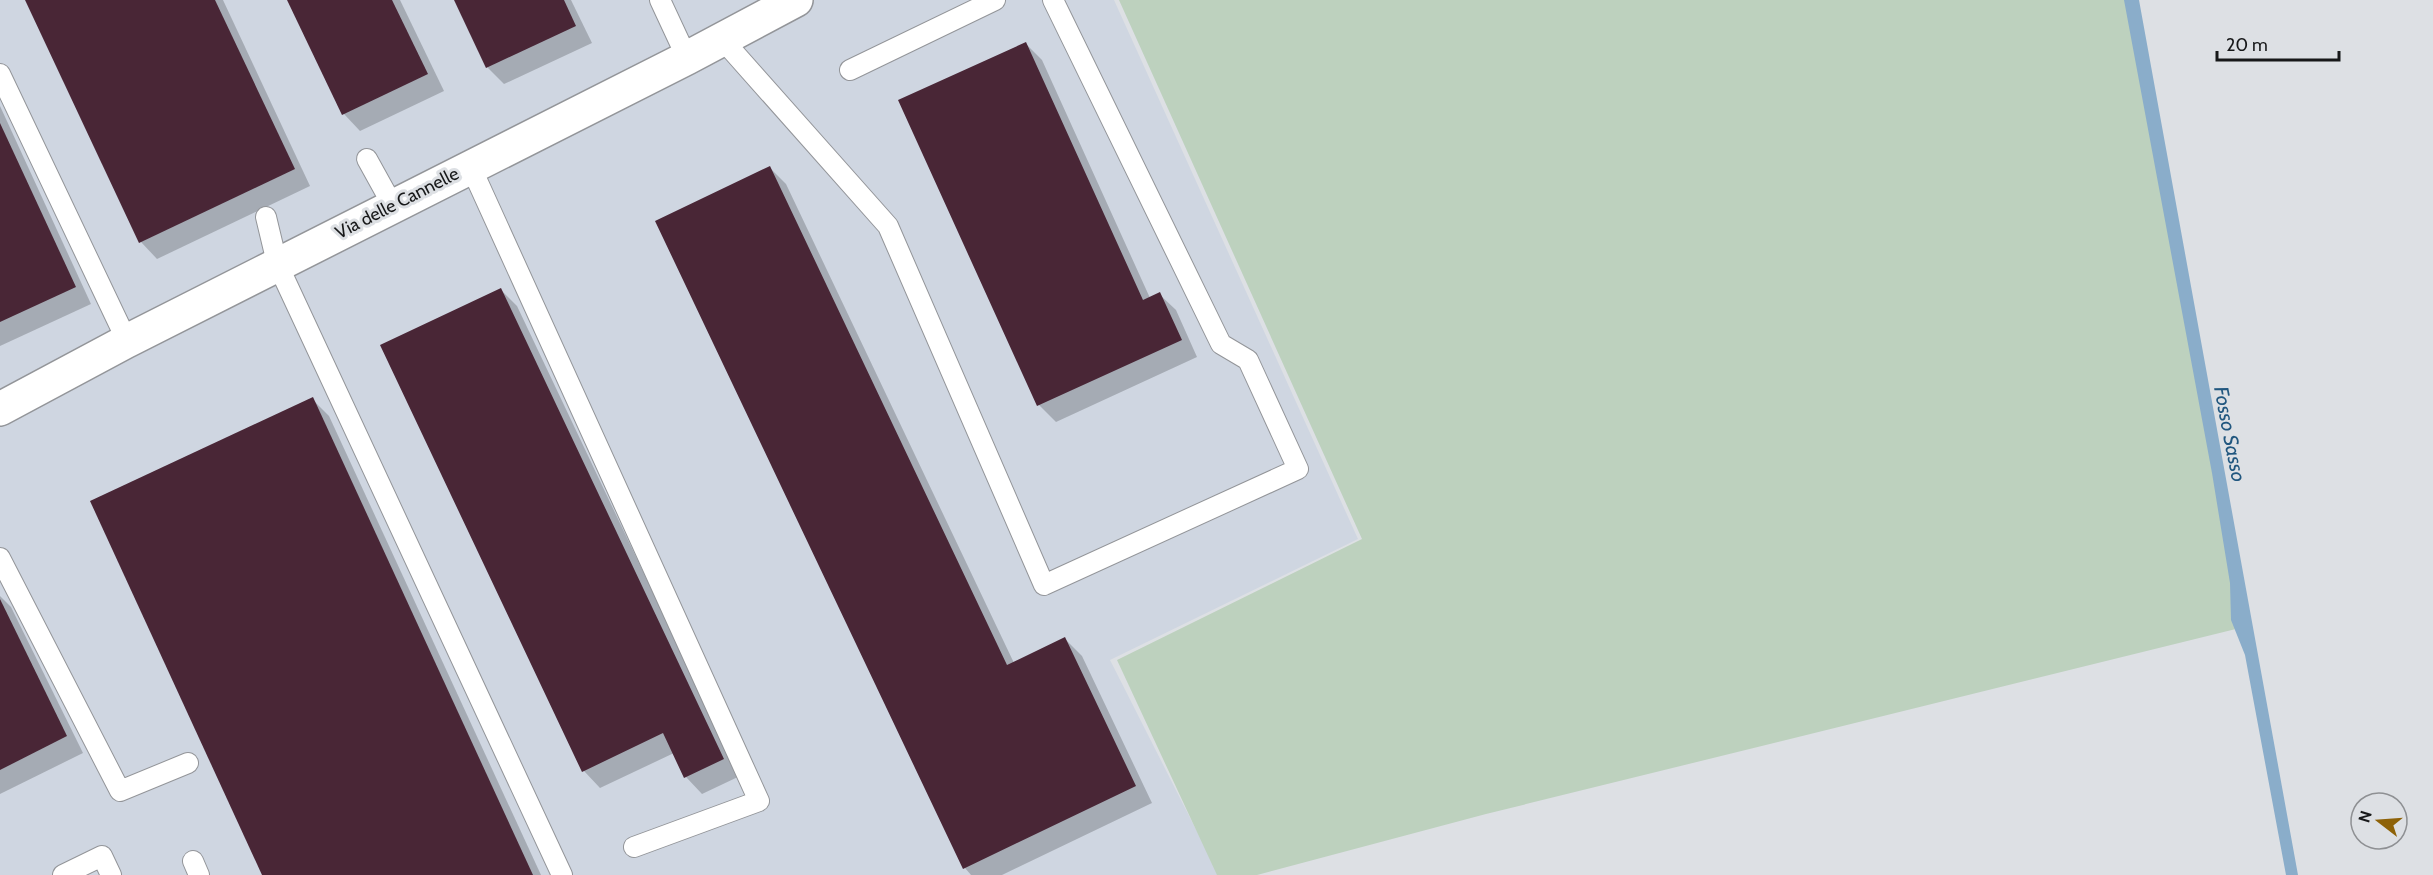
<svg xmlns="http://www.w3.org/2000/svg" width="2433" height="875" viewBox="0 0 2433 875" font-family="Cabin,sans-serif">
<rect width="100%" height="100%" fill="#dde0e4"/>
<polygon fill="#cfd6e1" points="0,0 1114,0 1358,539 1110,660 1219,875 0,875"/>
<polygon fill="#bdd1be" points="1119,0 2129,0 2248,626 1486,814 1257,875 1217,875 1117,660 1362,539"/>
<polygon fill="#8aadca" points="2124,0 2139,0 2298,875 2286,875 2245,655 2231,620 2230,583 2212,473"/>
<g fill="#0003">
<polygon points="27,0 223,0 310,186 157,259 141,242"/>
<polygon points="289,0 400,0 444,91 360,131 344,114"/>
<polygon points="456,0 571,0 592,43 504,84 488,68"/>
<polygon points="1025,43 1042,60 1150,298 1159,294 1176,310 1197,357 1056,422 1039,405 900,101"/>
<polygon points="0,106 91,304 0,346"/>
<polygon points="770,168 786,184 1014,663 1065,639 1082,656 1152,803 1002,875 971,875 965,868 657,222"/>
<polygon points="501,290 517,306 740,776 702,794 686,777 674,753 600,788 584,771 382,346"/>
<polygon points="312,399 329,416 541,875 264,875"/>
<polygon points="0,596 11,607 83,753 0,794"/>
</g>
<g fill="#492636">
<polygon points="25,0 215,0 295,169 139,243"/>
<polygon points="287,0 392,0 428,74 342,115"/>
<polygon points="454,0 564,0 576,26 486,68"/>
<polygon points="1026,42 1143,300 1160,292 1182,340 1037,406 898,100"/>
<polygon points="0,123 76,287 0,322"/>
<polygon points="770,166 1007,665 1065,637 1136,786 963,869 655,221"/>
<polygon points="501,288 724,759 684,778 663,733 582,772 380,345"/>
<polygon points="313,397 533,875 262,875 90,501"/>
<polygon points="0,599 67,736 0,770"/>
</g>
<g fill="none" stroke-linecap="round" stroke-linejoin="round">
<defs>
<g id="lane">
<polyline points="660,0 687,58"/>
<polyline points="722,39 888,226 1044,585 1298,469 1248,360 1221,344 1053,0"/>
<polyline points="850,70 995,0"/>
<polyline points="0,74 127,341"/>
<polyline points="367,159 393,206"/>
<polyline points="470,165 759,801 634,847"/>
<polyline points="266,217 277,263 562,875"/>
<polyline points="0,558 120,791 188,763"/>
<polyline points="193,861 199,875"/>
<polyline points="63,875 102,856 111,875"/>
</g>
<polyline id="street" points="0,409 127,341 687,58 796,0"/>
</defs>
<use href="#lane" stroke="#939599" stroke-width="22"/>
<use href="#street" stroke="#939599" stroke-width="36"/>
<use href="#lane" stroke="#fff" stroke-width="20"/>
<use href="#street" stroke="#fff" stroke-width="33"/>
</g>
<g text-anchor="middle" stroke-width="6" stroke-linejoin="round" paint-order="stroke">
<g font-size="18" fill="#171819" stroke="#dde0e4">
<text transform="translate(397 203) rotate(-27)" y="6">Via delle Cannelle</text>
</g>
<g font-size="20" font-style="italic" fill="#21577f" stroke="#dde0e4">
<text transform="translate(2230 434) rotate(79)" y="7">Fosso Sasso</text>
</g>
</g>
<g transform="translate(2379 821) rotate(287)"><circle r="28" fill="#dde0e4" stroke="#8e9093" stroke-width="1.5"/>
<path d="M0-4.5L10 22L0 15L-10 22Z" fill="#8e6208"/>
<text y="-9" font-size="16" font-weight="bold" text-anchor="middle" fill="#171819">N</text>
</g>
<path d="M2217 51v9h122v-9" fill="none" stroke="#171819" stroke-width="3"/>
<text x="2226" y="51" font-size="18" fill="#171819" stroke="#dde0e4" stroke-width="4.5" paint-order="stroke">20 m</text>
</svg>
